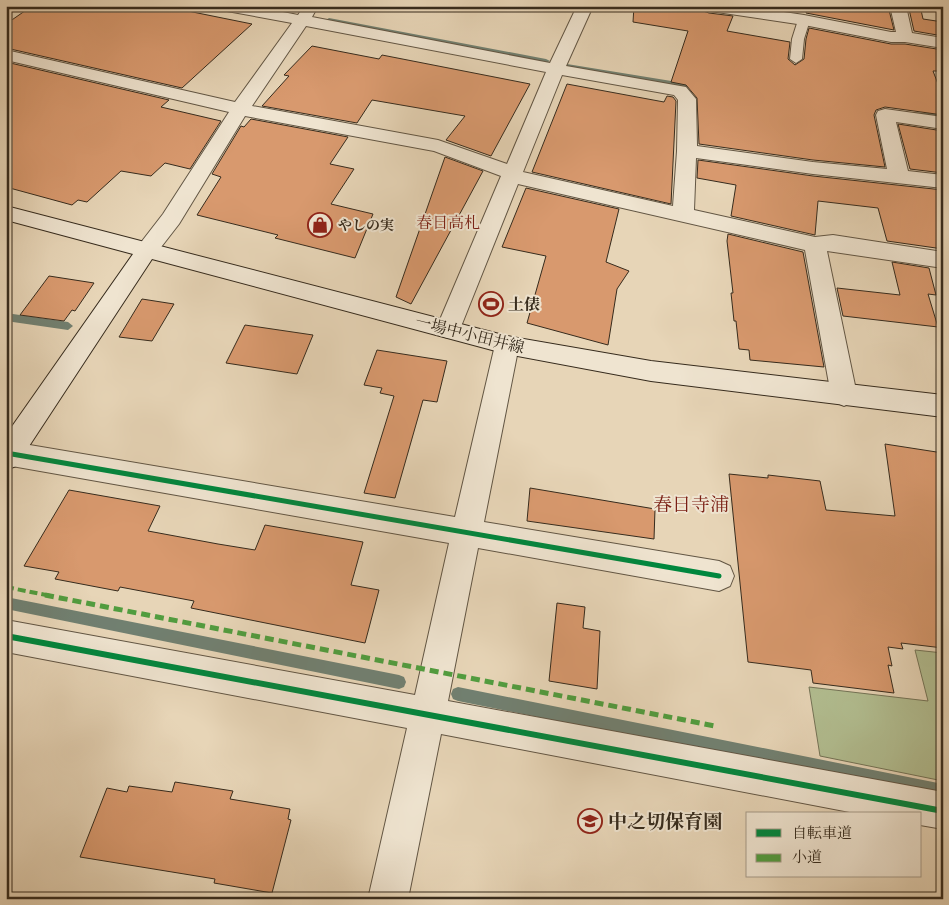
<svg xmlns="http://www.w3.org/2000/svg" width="949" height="905" viewBox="0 0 949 905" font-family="'EB Garamond','Noto Serif JP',serif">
<rect width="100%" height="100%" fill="#e7d5b7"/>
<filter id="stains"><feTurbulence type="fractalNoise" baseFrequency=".004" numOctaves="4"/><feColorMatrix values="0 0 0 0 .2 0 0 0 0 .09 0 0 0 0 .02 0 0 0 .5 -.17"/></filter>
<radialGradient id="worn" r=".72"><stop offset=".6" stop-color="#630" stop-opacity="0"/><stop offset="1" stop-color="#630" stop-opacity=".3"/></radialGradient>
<polygon fill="#b2be91" stroke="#747457" points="915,650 943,653 943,781 820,756 809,687 928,701"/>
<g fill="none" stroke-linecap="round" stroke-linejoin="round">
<g fill="#718071" fill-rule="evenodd">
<polygon points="268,6 285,10 286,11 283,13 264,8"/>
<polygon points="329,18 546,59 550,61 546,63 327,21 326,20"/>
<polygon points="567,64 702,86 706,88 702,90 570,68 567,68"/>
<polygon points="913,112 943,114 943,118 916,116 912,114"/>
<polygon points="6,313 68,322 73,326 68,330 6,321"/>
<polygon points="6,597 399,675 404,677 406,682 404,687 399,689 6,609"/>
<polygon points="458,687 943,784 943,798 458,701 453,699 451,694 453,689"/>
</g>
</g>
<g fill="#d8996e" stroke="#362b1d">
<polygon points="32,6 163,6 252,24 182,88 6,48 6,24"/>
<polygon points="634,6 700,6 703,11 709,13 733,16 727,31 790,42 788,59 795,65 804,59 806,39 809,28 891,44 905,44 943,50 943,71 933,71 943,97 943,115 885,107 876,110 874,115 885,167 813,160 699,144 697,98 686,85 671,82 688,31 633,22"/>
<polygon points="808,6 888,6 894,30 806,13"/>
<polygon points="909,9 921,10 923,19 943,22 943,36 914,31"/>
<polygon points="312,46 379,59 382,55 530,84 491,156 446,140 465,116 372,100 357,123 262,106 289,76 284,75"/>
<polygon points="6,62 169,100 161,107 221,121 190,169 165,163 151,176 121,171 87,202 78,200 72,205 6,187"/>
<polygon points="567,84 664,102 667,96 673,97 676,101 671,204 532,172"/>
<polygon points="251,119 348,137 330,164 354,169 331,204 373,214 355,258 275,238 278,235 197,215 221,177 212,174 241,126 244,127"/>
<polygon points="898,124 943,131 943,173 910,169"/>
<polygon points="445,157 483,171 411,304 396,297"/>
<polygon points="698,160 813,176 943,190 943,249 887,241 878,208 818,201 815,235 731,216 736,185 697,178"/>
<polygon points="526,188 619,209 606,262 629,271 617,289 608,345 527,323 546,256 502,247"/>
<polygon points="728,234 803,252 824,367 750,360 749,350 739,349 736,321 734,321 731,293 733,293 727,241"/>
<polygon points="892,262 929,268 936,295 928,294 938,327 843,316 837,288 900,295"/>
<polygon points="49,276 94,283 75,311 72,310 64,321 20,315"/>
<polygon points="142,299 174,304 152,341 119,337"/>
<polygon points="245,325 313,335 297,374 226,363"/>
<polygon points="377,350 447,361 437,402 423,400 395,498 364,493 394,396 380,393 382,388 364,385"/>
<polygon points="885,444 943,453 943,648 901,643 903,649 888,647 892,666 888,665 894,693 813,683 811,670 748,662 729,474 768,478 768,475 820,481 826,510 895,516"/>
<polygon points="530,488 655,509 654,539 527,521"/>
<polygon points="69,490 160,506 148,531 218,544 255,550 265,525 363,542 351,585 379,590 365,643 191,608 194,601 120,587 118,591 55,579 59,572 24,566"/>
<polygon points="557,603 585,607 583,628 600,631 597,689 549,681"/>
<polygon points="175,782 233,791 230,799 290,809 288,819 291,820 272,893 214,883 215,879 80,857 107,788 127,792 129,786 172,792"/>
</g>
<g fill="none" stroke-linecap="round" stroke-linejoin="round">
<defs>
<polygon id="lane" points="804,16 810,20 804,39 802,59 796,63 790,59 792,39 798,20"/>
<g id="street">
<path d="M219 6H253L298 15 304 6H318L312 17 550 63 577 6H593L566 66 686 87 696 99 697 146 813 162 887 169 876 115 878 111 885 109 943 117V129L896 122 908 171 943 175V188L813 174 696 158 694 210 815 237 833 235 943 252V268L827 251 857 395 853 402 844 406 835 402 831 395 805 250 518 184 460 329 457 335 448 338 439 335 436 329 501 176 434 151 245 116 179 224 155 255 147 258 139 255 136 250 139 245 163 214 229 112 6 60V50L235 102 292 23 227 11 221 9ZM306 26 546 72 507 164 438 140 252 106ZM562 75 674 95 678 100 677 151 673 206 523 172Z"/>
<polygon points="702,6 744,6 804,15 891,32 896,32 890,6 906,6 912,33 943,38 943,48 905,42 891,42 804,25 710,11 704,9"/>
<polygon points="507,336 516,338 519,345 484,522 719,561 730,566 734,576 730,586 719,591 478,548 448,701 943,792 943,829 920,825 920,814 860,814 441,734 408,899 368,899 407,728 6,652 6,620 415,695 449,543 6,465 6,441 455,517 495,345 498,338"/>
</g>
<polygon id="secondary" points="6,206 507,336 651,361 943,395 943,417 651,381 507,354 152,259 16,466 6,470 6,435 133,254 6,220"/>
</defs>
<use href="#lane" stroke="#625644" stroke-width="2"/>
<use href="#street" stroke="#625644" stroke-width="2"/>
<use href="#secondary" stroke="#362b1d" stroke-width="2"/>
<use href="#lane" fill="#efe4d0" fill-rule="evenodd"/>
<use href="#street" fill="#efe4d0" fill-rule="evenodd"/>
<use href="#secondary" fill="#efe4d0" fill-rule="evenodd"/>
<polyline stroke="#519d3f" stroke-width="4" stroke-dasharray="8 4" stroke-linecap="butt" points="6,587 51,596"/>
<polyline stroke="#519d3f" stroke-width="5" stroke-dasharray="9 5" stroke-linecap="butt" points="45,595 715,726"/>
<defs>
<polyline id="cycleway-far1" points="6,453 719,576"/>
<polyline id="cycleway" points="6,636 943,811"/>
</defs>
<use href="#cycleway-far1" stroke="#efe4d0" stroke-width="8"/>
<use href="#cycleway" stroke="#efe4d0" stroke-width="9"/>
<use href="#cycleway-far1" stroke="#00873e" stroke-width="5"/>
<use href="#cycleway" stroke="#00873e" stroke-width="6"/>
</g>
<defs>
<symbol id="shop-ring" viewBox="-11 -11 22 22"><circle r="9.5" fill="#efe4d0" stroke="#8f2418" stroke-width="1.5"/><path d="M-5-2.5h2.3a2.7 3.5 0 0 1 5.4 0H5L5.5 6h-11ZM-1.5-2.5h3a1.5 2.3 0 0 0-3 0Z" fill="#8f2418"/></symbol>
<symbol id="stadium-ring" viewBox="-11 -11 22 22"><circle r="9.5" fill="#efe4d0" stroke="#8f2418" stroke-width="1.5"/><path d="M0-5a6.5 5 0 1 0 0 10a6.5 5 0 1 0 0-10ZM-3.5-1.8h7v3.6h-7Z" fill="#8f2418"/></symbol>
<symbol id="school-ring" viewBox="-11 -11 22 22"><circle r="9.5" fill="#efe4d0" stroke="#8f2418" stroke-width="1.5"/><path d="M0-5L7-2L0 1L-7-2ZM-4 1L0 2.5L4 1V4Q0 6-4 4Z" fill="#8f2418"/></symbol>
</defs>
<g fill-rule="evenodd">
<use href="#shop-ring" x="306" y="211" width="28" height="28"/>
<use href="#stadium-ring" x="477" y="290" width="28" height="28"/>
<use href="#school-ring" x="576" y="807" width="28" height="28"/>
</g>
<g text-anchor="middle" stroke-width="4" stroke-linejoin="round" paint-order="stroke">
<g font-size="14" font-weight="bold" fill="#362b1d" stroke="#efe4d0" text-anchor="start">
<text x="338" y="230">やしの実</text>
</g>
<g font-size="16" fill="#7a1f14" stroke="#efe4d0">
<text x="448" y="228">春日高札</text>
</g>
<g font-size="16" font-weight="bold" fill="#362b1d" stroke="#efe4d0" text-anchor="start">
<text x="508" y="310">土俵</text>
</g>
<g font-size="16" fill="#362b1d" stroke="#efe4d0">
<text transform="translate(470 334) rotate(14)" y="6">一場中小田井線</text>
</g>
<g font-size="19" fill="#7a1f14" stroke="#efe4d0">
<text x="691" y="511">春日寺浦</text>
</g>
<g font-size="19" font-weight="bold" fill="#362b1d" stroke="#efe4d0" text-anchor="start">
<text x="608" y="828">中之切保育園</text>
</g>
</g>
<rect width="949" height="905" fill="none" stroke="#e7d5b7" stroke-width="25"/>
<rect x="8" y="8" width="934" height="890" fill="none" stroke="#362b1d" stroke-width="2.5"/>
<rect x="12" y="12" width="924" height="880" fill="none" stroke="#362b1d"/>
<rect x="746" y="812" width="175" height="65" fill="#efe4d0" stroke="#a59a88"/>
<rect x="756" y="829" width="25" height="8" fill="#00873e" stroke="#a59a88"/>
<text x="792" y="838" font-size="15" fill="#362b1d">自転車道</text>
<rect x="756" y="854" width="25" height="8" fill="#519d3f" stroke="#a59a88"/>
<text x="792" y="862" font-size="15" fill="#362b1d">小道</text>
<rect width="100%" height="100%" filter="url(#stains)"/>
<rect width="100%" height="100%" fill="url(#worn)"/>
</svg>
